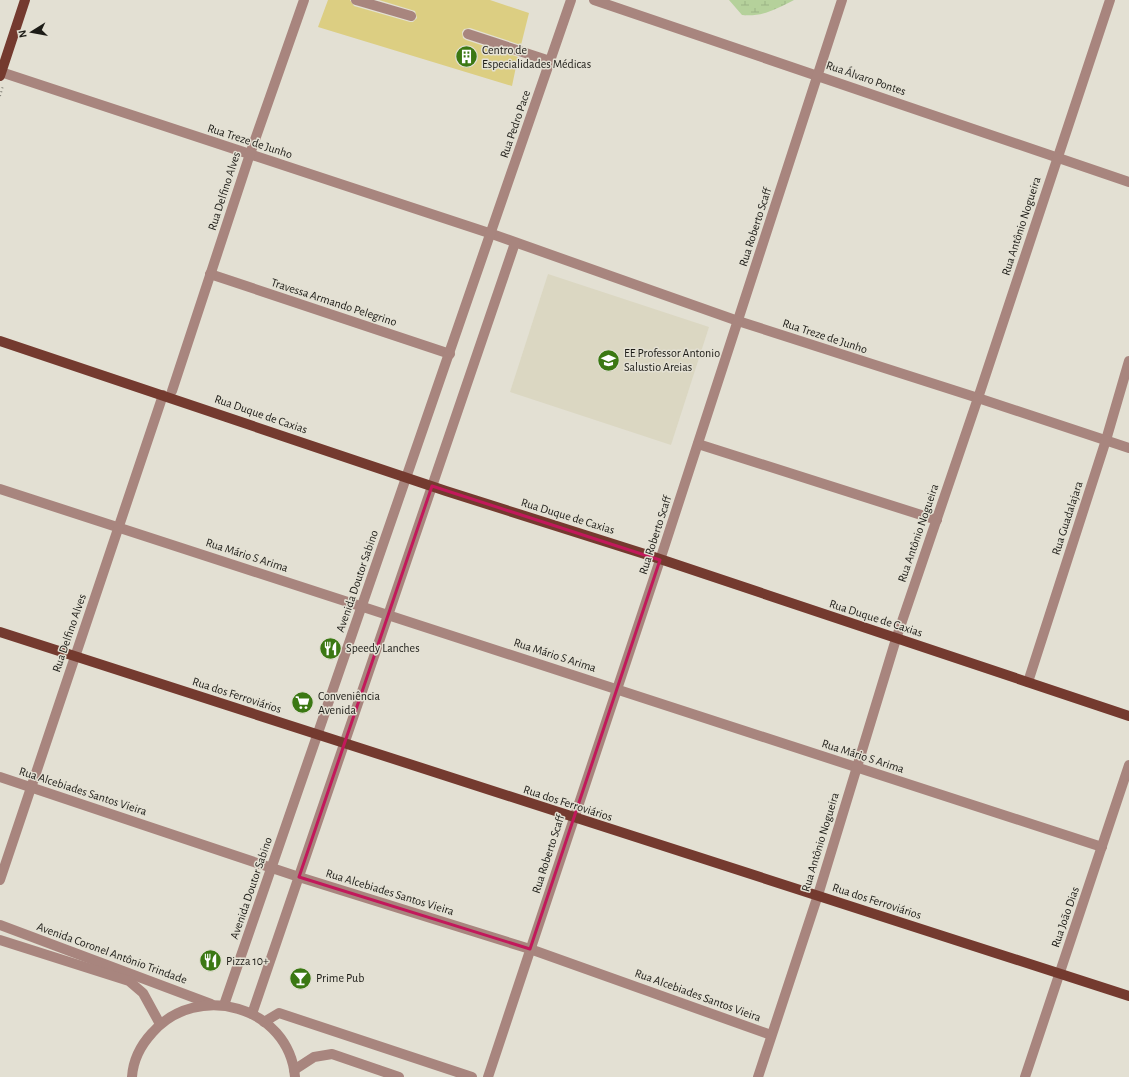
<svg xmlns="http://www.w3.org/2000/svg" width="1129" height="1077" viewBox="0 0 1129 1077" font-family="'Alegreya Sans',sans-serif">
<defs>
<pattern id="wetland-marsh" width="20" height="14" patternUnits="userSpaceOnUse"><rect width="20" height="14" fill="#b5d19b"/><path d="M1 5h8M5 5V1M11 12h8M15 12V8" fill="none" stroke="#9bb385"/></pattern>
</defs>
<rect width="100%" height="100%" fill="#e3e0d3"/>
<polygon fill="#dbd7c2" points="548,274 709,327 671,445 510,392"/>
<path fill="url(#wetland-marsh)" d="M729 0H794C776 9 763 17 742 15Z"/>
<polygon fill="#dcce82" points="328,0 350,0 354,6 410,22 413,22 417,18 415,11 379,0 490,0 529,13 521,45 470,28 464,29 462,32 463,38 466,40 518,57 512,86 318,27"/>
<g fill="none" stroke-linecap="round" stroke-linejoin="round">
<polyline stroke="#828077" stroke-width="2" stroke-dasharray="1 3" stroke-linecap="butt" points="0,96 3,86"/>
<g stroke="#a8857e" stroke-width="10">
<polyline points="356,0 411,16"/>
<polyline points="594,0 1129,182"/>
<polyline points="468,34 550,61"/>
<polyline points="1,72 492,234 738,321 978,398 1129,448"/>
<polyline points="210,274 450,354"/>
<polyline points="172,391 250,154 304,0"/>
<polyline points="698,444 937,520"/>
<polyline points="0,489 1102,847"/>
<polyline points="1028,682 1106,440 1129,361"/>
<polyline points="0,777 299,877 530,949 771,1035"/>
<polyline points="0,880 163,395"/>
<polyline points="0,925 211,1004"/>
<polyline points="0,940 129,981 143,993 160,1024"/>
<polyline points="224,1005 571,0"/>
<polyline points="252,1014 515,243"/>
<polyline points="264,1022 279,1013 472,1077"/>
<polyline points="294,1070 314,1057 332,1054 399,1077"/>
<path d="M132 1077C133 1061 141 1045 152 1033 197 981 289 1006 295 1077"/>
<polyline points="488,1077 660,560 842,0"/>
<polyline points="758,1077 818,895 896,639 978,398 1110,0"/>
<polyline points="1025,1077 1129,765"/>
</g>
<g stroke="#743a2f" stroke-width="10">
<polyline points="0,76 25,0"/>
<polyline points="0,341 446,491 651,556 1129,716"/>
<polyline points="0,632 1129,996"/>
</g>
</g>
<path fill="none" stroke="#c2185b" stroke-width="3" stroke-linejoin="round" d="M432 486 660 560 530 949 299 877Z"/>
<defs>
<symbol id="building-disc" viewBox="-11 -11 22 22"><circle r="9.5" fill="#3b7813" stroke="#e3e0d3"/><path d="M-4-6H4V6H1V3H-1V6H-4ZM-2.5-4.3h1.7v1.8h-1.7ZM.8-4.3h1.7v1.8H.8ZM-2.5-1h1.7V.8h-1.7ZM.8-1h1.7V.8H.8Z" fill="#fff"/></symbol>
<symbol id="school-disc" viewBox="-11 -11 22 22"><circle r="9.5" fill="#3b7813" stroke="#e3e0d3"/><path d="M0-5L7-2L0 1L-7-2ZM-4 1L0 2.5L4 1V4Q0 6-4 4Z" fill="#fff"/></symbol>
<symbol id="restaurant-disc" viewBox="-11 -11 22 22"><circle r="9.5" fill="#3b7813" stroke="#e3e0d3"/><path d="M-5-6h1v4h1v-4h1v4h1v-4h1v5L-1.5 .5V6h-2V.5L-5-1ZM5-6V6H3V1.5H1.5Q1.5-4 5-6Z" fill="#fff"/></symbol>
<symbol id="supermarket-disc" viewBox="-11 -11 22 22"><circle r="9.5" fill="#3b7813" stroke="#e3e0d3"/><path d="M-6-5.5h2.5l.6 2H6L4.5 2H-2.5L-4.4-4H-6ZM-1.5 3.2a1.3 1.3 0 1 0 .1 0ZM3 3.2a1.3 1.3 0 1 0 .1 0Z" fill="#fff"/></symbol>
<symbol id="bar-disc" viewBox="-11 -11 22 22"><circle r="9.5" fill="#3b7813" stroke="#e3e0d3"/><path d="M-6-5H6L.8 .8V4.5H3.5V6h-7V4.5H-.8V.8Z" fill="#fff"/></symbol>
</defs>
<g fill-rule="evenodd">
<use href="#building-disc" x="454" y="44" width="25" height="25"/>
<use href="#school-disc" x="596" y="348" width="25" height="25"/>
<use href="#restaurant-disc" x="318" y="636" width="25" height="25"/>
<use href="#supermarket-disc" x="290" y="690" width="25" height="25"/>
<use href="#restaurant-disc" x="198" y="948" width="25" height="25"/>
<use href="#bar-disc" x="288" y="966" width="25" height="25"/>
</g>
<g text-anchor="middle" stroke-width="3" stroke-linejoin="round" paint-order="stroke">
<g font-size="12" fill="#1d1c17" stroke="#e3e0d3" text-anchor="start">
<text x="482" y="54">Centro de<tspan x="482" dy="14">Especialidades Médicas</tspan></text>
<text x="624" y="357">EE Professor Antonio<tspan x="624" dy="14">Salustio Areias</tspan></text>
<text x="346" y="652">Speedy Lanches</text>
<text x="318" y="700">Conveniência<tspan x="318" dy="14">Avenida</tspan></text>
<text x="226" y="965">Pizza 10+</text>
<text x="316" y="982">Prime Pub</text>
</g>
<g font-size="12" fill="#1d1c17" stroke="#e3e0d3">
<text transform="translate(866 78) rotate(19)" y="4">Rua Álvaro Pontes</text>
<text transform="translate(515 124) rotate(-71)" y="4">Rua Pedro Pace</text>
<text transform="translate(250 141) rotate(18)" y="4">Rua Treze de Junho</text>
<text transform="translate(224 191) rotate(-72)" y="4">Rua Delfino Alves</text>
<text transform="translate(1021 226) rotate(-72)" y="4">Rua Antônio Nogueira</text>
<text transform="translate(755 227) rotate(-72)" y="4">Rua Roberto Scaff</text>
<text transform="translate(334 302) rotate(18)" y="4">Travessa Armando Pelegrino</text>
<text transform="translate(825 336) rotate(18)" y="4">Rua Treze de Junho</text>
<text transform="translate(261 414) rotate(19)" y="4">Rua Duque de Caxias</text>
<text transform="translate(568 516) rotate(17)" y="4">Rua Duque de Caxias</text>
<text transform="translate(1067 518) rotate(-72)" y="4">Rua Guadalajara</text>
<text transform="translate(918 533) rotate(-71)" y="4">Rua Antônio Nogueira</text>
<text transform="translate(655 535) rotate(-72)" y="4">Rua Roberto Scaff</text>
<text transform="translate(247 555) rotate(18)" y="4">Rua Mário S Arima</text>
<text transform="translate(357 581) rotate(-71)" y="4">Avenida Doutor Sabino</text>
<text transform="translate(876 618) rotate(18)" y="4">Rua Duque de Caxias</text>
<text transform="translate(69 633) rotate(-71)" y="4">Rua Delfino Alves</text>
<text transform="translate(555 655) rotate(18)" y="4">Rua Mário S Arima</text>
<text transform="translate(237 695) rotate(18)" y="4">Rua dos Ferroviários</text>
<text transform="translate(863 756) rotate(18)" y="4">Rua Mário S Arima</text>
<text transform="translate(83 791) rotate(18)" y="4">Rua Alcebiades Santos Vieira</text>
<text transform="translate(568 803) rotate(18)" y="4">Rua dos Ferroviários</text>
<text transform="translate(820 842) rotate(-73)" y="4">Rua Antônio Nogueira</text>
<text transform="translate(548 854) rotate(-72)" y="4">Rua Roberto Scaff</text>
<text transform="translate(251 888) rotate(-71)" y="4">Avenida Doutor Sabino</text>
<text transform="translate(390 892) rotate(17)" y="4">Rua Alcebiades Santos Vieira</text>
<text transform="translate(877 901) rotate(18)" y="4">Rua dos Ferroviários</text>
<text transform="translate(1065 917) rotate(-71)" y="4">Rua João Dias</text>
<text transform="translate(112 953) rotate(20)" y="4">Avenida Coronel Antônio Trindade</text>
<text transform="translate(698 995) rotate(20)" y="4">Rua Alcebiades Santos Vieira</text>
</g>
</g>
<g transform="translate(32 32) rotate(259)" stroke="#e3e0d3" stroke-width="3" paint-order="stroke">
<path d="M0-3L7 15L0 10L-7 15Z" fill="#1d1c17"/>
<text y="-6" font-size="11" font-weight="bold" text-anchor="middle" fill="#1d1c17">N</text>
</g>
</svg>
